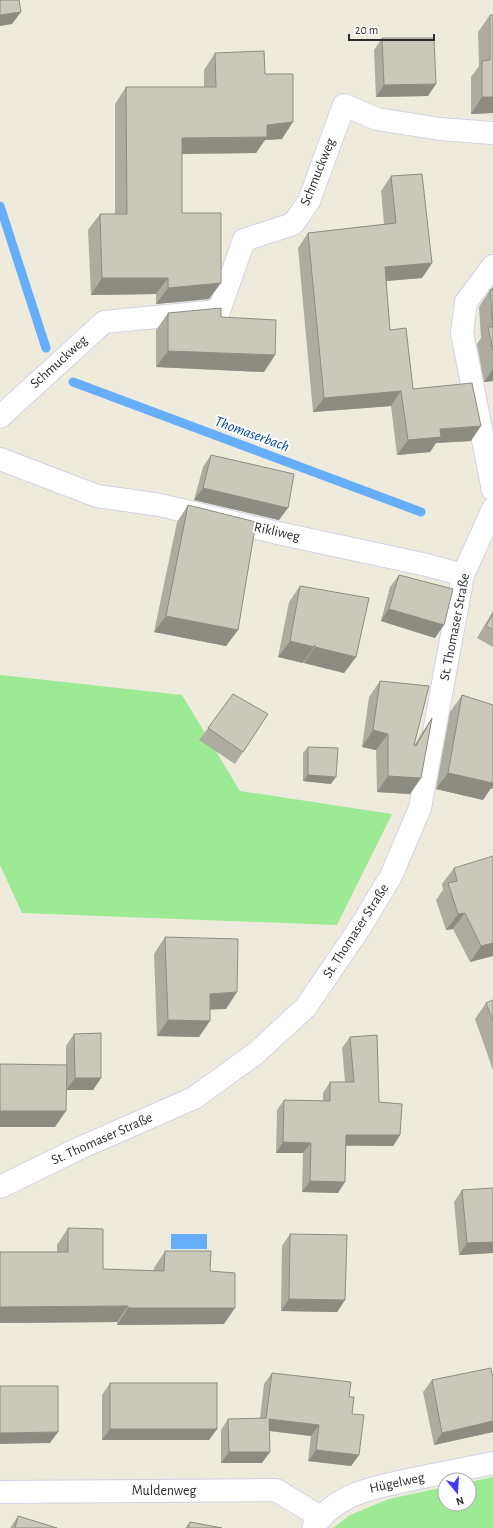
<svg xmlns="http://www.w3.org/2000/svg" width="493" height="1528" font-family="'Alegreya Sans',sans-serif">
	<rect width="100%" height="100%" fill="#eeebdc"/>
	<g fill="#9cea94">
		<polygon points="0,675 182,695 240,791 392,814 337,925 22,913 0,865"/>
		<polygon points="493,1477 493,1528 333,1528 350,1515 389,1499 445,1487 445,1504 469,1504 469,1482"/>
	</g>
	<rect fill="#66aefa" x="171" y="1234" width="36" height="15"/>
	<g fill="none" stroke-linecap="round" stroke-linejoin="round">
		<g stroke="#66aefa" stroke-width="9">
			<polyline points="0,206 46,348"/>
			<polyline points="73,382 421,512"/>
		</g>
		<g stroke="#d2d1e5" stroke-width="24">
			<g id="minor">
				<polyline points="493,266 466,302 462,333 493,490"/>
				<polyline points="0,417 104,322 219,311 244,240 293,224 309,201 344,105 377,119 440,129 493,133"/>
				<polyline points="0,459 97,496 160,505 278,533 427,565 463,575"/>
				<polyline points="0,1492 276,1490 320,1517"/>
				<path d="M313 1528C338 1491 377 1487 418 1478 443 1473 468 1468 493 1463"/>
			</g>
		</g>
		<g stroke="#d2d1e5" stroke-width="24">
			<polyline id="secondary" points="0,1187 80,1148 194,1098 255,1054 306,1007 361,926 391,876 420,808 463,575 493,509"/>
		</g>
		<use href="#minor" stroke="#fff" stroke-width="22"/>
		<use href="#secondary" stroke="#fff" stroke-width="22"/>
	</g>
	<g fill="#adaca1">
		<polygon points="490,15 493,113 471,114 471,77 479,66 478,32"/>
		<polygon points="382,38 428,96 376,97 374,50"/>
		<polygon points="215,53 265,74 282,139 265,140 256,153 182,154 182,213 209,299 156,304 156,294 91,295 88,230 100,214 115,214 115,104 126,87 204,87 204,70"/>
		<polygon points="391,176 432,263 422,278 386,281 390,330 413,389 471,441 436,443 430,452 397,455 391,406 313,412 298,248 308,233 384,224 381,191"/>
		<polygon points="493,287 493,381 484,382 477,344 481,338 479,307 490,290 491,290 491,289"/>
		<polygon points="168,313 221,317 275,355 264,372 156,367 156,330"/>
		<polygon points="211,455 279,520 194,500 203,467"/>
		<polygon points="188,505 238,630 226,646 154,632 177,522"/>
		<polygon points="399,575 435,638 381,621 390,587"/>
		<polygon points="300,586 356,657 344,673 304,663 304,661 303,663 278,657 289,602"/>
		<polygon points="493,611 493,647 477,638"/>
		<polygon points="380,681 414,745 414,746 421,734 432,718 421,778 410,794 377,792 376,750 362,747 369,697"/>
		<polygon points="462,695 493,705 493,789 491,788 483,800 436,789 450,712"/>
		<polygon points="268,714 235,764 199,740 208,728"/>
		<polygon points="308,747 331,784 303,781 303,753"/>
		<polygon points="454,868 493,956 470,962 453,929 446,930 436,900 443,890 442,884"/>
		<polygon points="165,937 226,1009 210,1009 199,1037 157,1036 154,954"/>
		<polygon points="493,1000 493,1070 475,1019 486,1003"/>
		<polygon points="74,1034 101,1078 93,1090 67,1090 55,1127 66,1065 66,1046"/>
		<polygon points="350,1037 379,1102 400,1135 393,1146 346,1146 338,1193 302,1192 303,1153 276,1153 277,1110 284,1100 323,1101 323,1093 330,1082 345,1082 342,1048"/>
		<polygon points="493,1188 493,1253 459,1255 454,1202 462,1190"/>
		<polygon points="68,1228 103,1269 154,1271 154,1268 165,1251 210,1271 224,1324 117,1325 117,1322 0,1323 0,1252 57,1252 57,1245"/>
		<polygon points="290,1234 345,1300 337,1312 281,1311 282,1246"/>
		<polygon points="272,1373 349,1397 359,1455 351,1466 308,1461 311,1436 269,1431 262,1463 221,1463 221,1430 228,1419 260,1419 264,1384"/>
		<polygon points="493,1378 493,1432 434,1445 423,1392 432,1380"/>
		<polygon points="110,1383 217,1429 209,1440 102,1440 102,1395"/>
		<polygon points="18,1516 15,1528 10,1528"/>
		<polygon points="190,1522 222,1528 185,1528"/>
	</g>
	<g fill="#8d8c83">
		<polygon points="21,12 12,24 0,26 0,15"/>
		<polygon points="436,84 428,96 376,97 384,85"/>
		<polygon points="482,97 493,97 493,113 471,114"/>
		<polygon points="293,122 282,139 265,140 256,153 171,154 182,138 267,125"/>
		<polygon points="432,263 422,278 374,282 385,267"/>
		<polygon points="102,278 168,278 156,294 91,295"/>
		<polygon points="221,283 209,299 156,304 168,288"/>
		<polygon points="168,351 275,355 264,372 156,367"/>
		<polygon points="493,369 493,381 484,382"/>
		<polygon points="401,391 391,406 313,412 324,398"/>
		<polygon points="481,426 471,441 436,443 430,452 397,455 408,440 440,429"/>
		<polygon points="203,488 288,508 279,520 194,500"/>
		<polygon points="389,609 444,625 435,638 381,621"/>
		<polygon points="166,616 238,630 226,646 154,632"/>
		<polygon points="290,641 314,647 303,663 278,657"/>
		<polygon points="315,647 356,657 344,673 304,663"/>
		<polygon points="373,730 388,734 376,750 362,747"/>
		<polygon points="448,773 493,776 493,789 491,788 483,800 436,789"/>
		<polygon points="308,775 336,777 331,784 303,781"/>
		<polygon points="388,776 421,778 410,794 377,792"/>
		<polygon points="465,913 453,929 446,930 458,914"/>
		<polygon points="493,943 493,956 470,962 481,946"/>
		<polygon points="237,992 226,1009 199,1010 210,994"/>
		<polygon points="168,1020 210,1021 199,1037 157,1036"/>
		<polygon points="75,1078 101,1078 93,1090 66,1090"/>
		<polygon points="0,1111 66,1111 55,1127 0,1127"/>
		<polygon points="346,1135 400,1135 393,1146 339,1145"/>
		<polygon points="283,1142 311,1143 303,1153 276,1153"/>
		<polygon points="310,1181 345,1182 338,1193 302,1192"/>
		<polygon points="493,1242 493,1253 459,1255 467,1243"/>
		<polygon points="289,1299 345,1300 337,1312 281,1311"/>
		<polygon points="128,1306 117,1322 0,1323 0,1307"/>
		<polygon points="128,1308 235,1308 224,1324 117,1325"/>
		<polygon points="269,1419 319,1425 311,1436 262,1430"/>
		<polygon points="493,1421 493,1432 434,1445 442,1433"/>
		<polygon points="110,1429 217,1429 209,1440 102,1440"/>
		<polygon points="58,1432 50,1443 0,1444 0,1433"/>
		<polygon points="316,1450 359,1455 351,1466 308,1461"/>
		<polygon points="229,1452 270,1452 262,1463 221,1463"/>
	</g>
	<g fill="#c9c8bb" stroke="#8d8c83">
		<polygon points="0,0 19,0 21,12 0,15"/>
		<polygon points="490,15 493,15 493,97 482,97 482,61 490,60"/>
		<polygon points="382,38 434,38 436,84 384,85"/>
		<polygon points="264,51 265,74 293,74 293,122 267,125 267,137 182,138 182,213 221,213 221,283 168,288 168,278 102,278 100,214 127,214 126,87 216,87 215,53"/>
		<polygon points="422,174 432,263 385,267 390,330 406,328 413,389 472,383 481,426 440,429 441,437 408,440 401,391 324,398 308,233 396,223 391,176"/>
		<polygon points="490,290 493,290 493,351 488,327 493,327"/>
		<polygon points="221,308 221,317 276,320 275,355 168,351 168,313"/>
		<polygon points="211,455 294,474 288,508 203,488"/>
		<polygon points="188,505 256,522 238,630 166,616"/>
		<polygon points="399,575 453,589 444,625 389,609"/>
		<polygon points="300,586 369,598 356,657 315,647 315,645 314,647 290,641"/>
		<polygon points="493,614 493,630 486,626"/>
		<polygon points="380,681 429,686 414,745 416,746 432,718 421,778 388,776 388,734 373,730"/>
		<polygon points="233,694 268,714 243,752 208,728"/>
		<polygon points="462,695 493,705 493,783 448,773"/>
		<polygon points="308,747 338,748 336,777 308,775"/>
		<polygon points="493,856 493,943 481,946 465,913 458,914 448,883 457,881 454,868"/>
		<polygon points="165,937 238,939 237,992 210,994 210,1021 168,1020"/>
		<polygon points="493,1000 493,1021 486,1003"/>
		<polygon points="101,1033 101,1078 75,1078 74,1034"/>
		<polygon points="377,1035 379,1102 402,1104 400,1135 346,1135 345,1182 310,1181 311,1143 283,1142 284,1100 330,1101 330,1082 354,1082 350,1037"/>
		<polygon points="0,1064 67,1065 66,1111 0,1111"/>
		<polygon points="493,1188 493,1242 467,1243 462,1190"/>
		<polygon points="68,1228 103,1229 103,1269 164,1271 165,1251 211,1251 210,1271 235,1273 235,1308 128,1308 128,1306 0,1307 0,1252 68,1252"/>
		<polygon points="290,1234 347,1235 345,1300 289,1299"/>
		<polygon points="491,1368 493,1378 493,1421 442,1433 432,1380"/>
		<polygon points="272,1373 351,1382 349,1397 354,1397 352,1414 364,1415 359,1455 316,1450 319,1425 269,1419 270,1452 229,1452 228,1419 266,1418"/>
		<rect x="110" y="1383" width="107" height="46"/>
		<polygon points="0,1386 58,1386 58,1432 0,1433"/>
		<polygon points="18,1516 57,1528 15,1528"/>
		<polygon points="190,1522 222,1528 188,1528"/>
	</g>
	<g text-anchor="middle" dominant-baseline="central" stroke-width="4" stroke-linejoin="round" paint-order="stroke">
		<g font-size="14" fill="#2b2b2b" stroke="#fff">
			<text transform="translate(318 172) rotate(-68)">Schmuckweg</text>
			<text transform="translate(59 362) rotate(-42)">Schmuckweg</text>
			<text transform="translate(277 532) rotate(13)">Rikliweg</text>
			<text transform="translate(455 627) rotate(-79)">St. Thomaser Straße</text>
			<text transform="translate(356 931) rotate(-57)">St. Thomaser Straße</text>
			<text transform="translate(102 1139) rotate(-24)">St. Thomaser Straße</text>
			<text transform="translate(397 1483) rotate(-12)">Hügelweg</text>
			<text x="164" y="1491">Muldenweg</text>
		</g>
		<g font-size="15" font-style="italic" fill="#0146aa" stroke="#fff">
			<text transform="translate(252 434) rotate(20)">Thomaserbach</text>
		</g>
	</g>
	<g transform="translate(457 1492) rotate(162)"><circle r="19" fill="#ffffff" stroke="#aaaaaa"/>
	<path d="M0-3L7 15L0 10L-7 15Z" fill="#4439ff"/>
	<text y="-6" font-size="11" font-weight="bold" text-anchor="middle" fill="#2b2b2b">N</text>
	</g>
	<path d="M349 34v6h85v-6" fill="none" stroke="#2b2b2b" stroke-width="2"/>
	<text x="355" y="34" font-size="12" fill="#2b2b2b" stroke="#ffffff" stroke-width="3" paint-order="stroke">20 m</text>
</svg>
